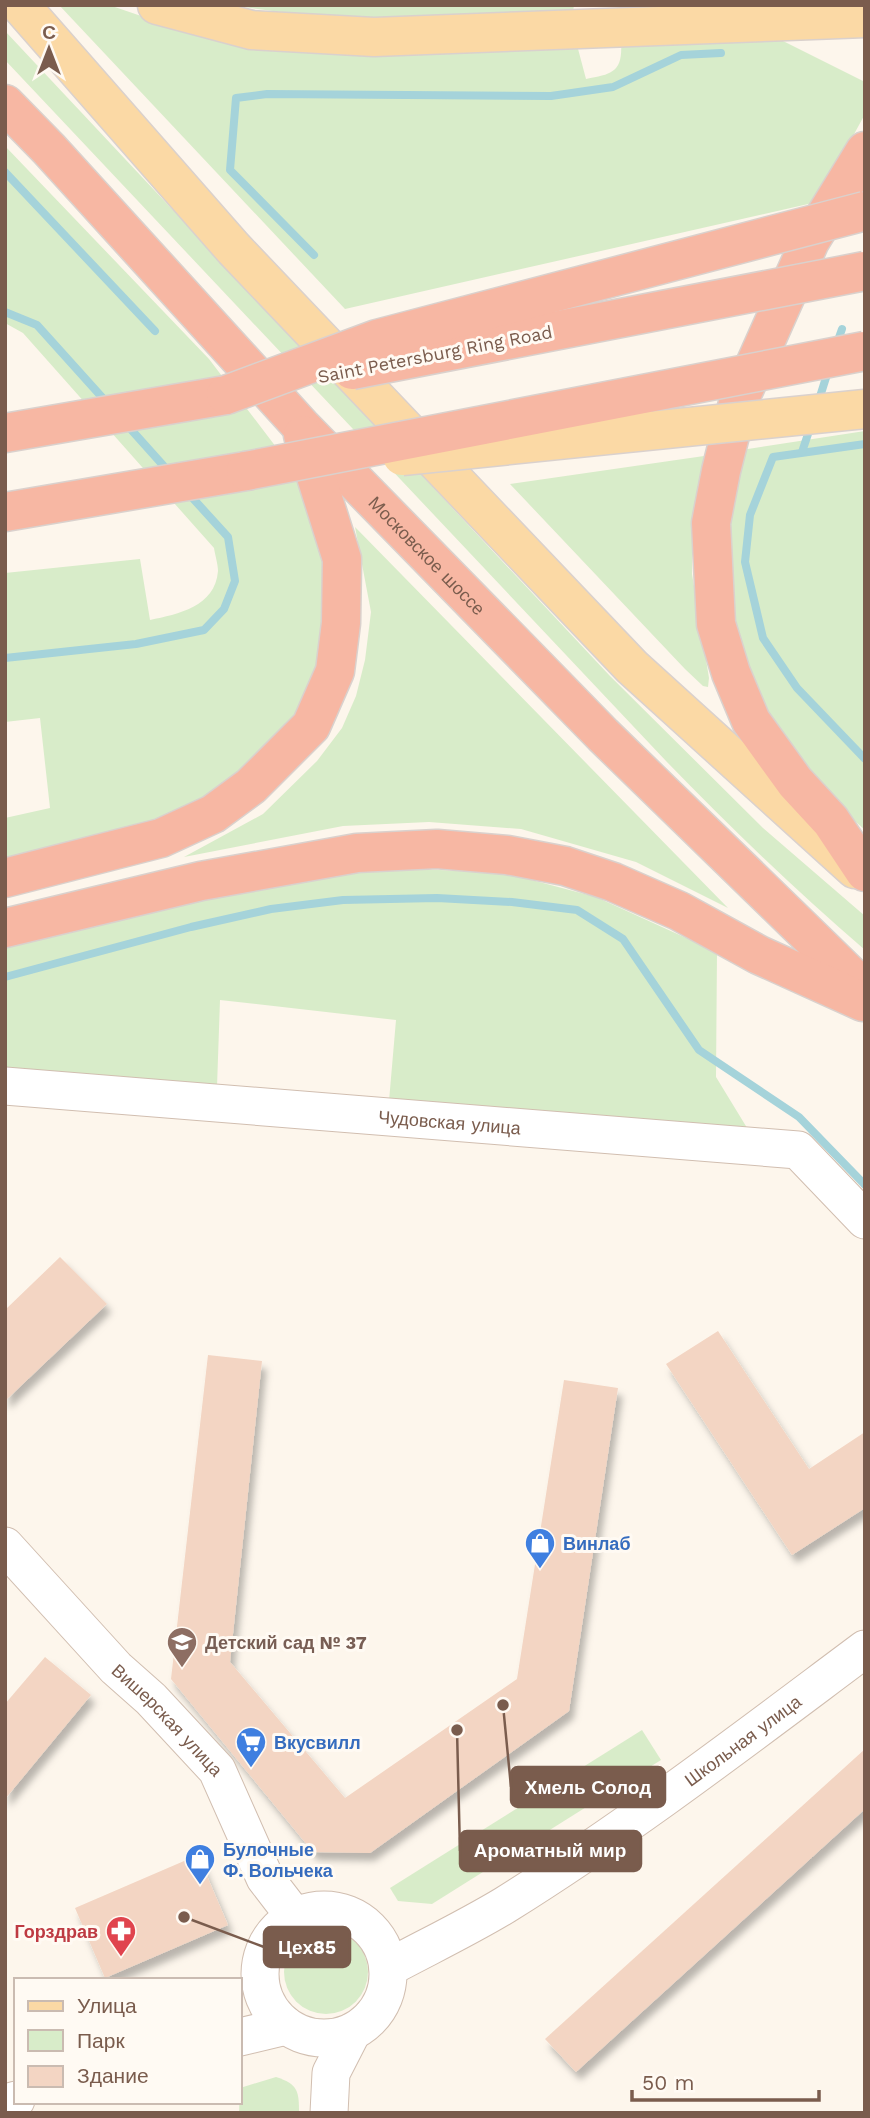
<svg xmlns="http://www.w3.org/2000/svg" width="870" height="2118" font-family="'Work Sans',sans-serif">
	<defs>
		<filter id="shadow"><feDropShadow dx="4.5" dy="8" stdDeviation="3.5" flood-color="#0004"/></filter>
	</defs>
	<rect width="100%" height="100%" fill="#fdf6ec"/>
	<g fill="#d8ecc9">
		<path d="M59 5H109L179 29 577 45 586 79C613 74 623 72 621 41L777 38 865 82V114L817 202 345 309Z"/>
		<path d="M233 5H574L573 12C461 15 345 25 233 5Z"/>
		<path d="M5 31 610 676 763 828 865 916V950C795 890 730 827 666 761L5 60Z"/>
		<path d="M5 146 209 359 276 447 304 494 323 544 328 639 297 717 269 751 186 811 5 865V818L50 808 40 718 5 722V573L140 559 150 620C178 614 215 607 218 571 218 564 215 555 214 548L23 333 5 323Z"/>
		<polygon points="865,431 865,830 822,792 744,678 723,559 735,451"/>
		<polygon points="704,456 692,528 692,574 709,678 708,687 703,686 685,669 510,484"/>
		<polygon points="355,527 728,908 636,862 521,829 429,822 343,826 184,857 263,814 317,761 342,728 356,696 365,660 371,612"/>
		<polygon points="418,869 505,873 596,897 717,952 716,1077 752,1136 389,1101 396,1020 220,1000 217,1087 5,1072 5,946 149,911 328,875"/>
		<polygon points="642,1730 661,1760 432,1904 398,1901 390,1888"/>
		<circle cx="326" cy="1972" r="42"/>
		<path d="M276 2077C298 2084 299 2091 299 2113H239L240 2088Z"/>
	</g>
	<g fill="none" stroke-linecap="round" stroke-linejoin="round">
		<g stroke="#a5d3da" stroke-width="8">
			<polyline points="5,172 155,331"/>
			<polyline points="314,255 230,170 236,98 267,94 551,96 613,87 681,55 721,53"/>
			<polyline points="5,312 37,325 109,405"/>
			<polyline points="836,346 842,329"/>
			<polyline points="818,403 829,368"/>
			<polyline points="127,425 170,473"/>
			<polyline points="865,444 773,457 750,515 745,562 763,638 797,688 865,759"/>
			<polyline points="802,452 811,425"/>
			<polyline points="5,658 136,644 204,630 224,609 235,581 228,537 188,493"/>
			<polyline points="5,977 191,927 271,909 343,900 437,898 512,902 577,910 623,939 699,1050 799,1117 865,1185"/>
		</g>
	</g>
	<g fill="#f3d5c3" filter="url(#shadow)">
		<polygon points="60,1257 107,1304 5,1401 5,1310"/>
		<polygon points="718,1331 809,1469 865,1432 865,1508 792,1555 666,1364"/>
		<polygon points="208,1355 262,1361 230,1662 345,1798 517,1679 564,1380 618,1388 569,1711 370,1853 313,1852 171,1679"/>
		<polygon points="45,1657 91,1695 5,1799 5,1704"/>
		<polygon points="865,1749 865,1809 576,2072 545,2039"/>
		<polygon points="198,1855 228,1925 105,1978 75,1908"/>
	</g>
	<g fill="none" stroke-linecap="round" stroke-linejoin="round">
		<g stroke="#d1beb0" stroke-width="39">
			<g id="minor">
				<path id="s1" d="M5 1086 798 1150 865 1220"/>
				<path id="s2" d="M5 1546 116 1668 151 1699 217 1770 265 1878 295 1917"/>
				<circle cx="324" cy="1974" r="64"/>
				<path id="s3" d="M388 1968C427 1947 467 1928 505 1905 630 1827 747 1737 865 1649"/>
				<polyline points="240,2037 286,2026"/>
				<polyline points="5,2103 16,2100"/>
				<polyline points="329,2113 331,2073 352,2032"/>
			</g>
		</g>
		<g stroke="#dad1cd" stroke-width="41">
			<g id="major">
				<polyline points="20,5 234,249 632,667 855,869"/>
				<polyline points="157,5 251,30 374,37 865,18"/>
			</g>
		</g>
		<g stroke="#dad1cd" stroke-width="41">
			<g id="highway">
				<path id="s4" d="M5 104 49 149 301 426 603 735 865 990"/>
				<polyline points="865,151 810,241 738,403 721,471 711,523 716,624 731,673 751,721 795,782 831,821 865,872"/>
				<polyline points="5,433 226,395"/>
				<polyline points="5,512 246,471"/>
				<polyline points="5,878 161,838 213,814 251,786 311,726 335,671 341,623 342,559 303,435"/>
				<polyline points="5,928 201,881 357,853 437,849 507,855 565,866 613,882 679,911 759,955 863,1002"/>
			</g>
		</g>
		<use href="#minor" stroke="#fff" stroke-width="37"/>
		<use href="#major" stroke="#fbd9a5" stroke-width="38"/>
		<use href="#highway" stroke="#f7b7a3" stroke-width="38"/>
		<g stroke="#dad1cd" stroke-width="41" stroke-linecap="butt">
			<polyline id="major-bridge" points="402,456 865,409"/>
		</g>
		<g stroke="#dad1cd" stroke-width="41" stroke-linecap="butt">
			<g id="highway-bridge">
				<polyline points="352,370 865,271"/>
				<polyline points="226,395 377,339 865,211"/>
				<polyline points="246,471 865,351"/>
			</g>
		</g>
		<use href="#major-bridge" stroke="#fbd9a5" stroke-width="38"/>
		<use href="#highway-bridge" stroke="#f7b7a3" stroke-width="38"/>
	</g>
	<defs>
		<g id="shop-pin" transform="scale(1.575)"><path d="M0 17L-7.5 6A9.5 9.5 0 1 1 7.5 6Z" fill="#3f7fe0" stroke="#fffaf3"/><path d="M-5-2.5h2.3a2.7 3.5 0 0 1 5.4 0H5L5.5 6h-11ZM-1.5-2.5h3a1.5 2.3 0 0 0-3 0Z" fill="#fff"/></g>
		<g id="school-pin" transform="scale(1.575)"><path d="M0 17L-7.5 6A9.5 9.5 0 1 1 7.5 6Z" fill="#8d6e63" stroke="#fffaf3"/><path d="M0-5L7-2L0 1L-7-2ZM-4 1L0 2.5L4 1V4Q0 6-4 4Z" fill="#fff"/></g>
		<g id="supermarket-pin" transform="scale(1.575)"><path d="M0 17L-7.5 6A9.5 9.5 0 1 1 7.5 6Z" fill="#3f7fe0" stroke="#fffaf3"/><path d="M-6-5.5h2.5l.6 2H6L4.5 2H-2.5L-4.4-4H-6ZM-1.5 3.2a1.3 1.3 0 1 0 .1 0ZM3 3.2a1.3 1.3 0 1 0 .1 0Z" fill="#fff"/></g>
		<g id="pharmacy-pin" transform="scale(1.575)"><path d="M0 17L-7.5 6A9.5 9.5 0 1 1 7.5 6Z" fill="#e0444e" stroke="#fffaf3"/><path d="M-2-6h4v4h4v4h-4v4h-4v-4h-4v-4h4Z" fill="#fff"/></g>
	</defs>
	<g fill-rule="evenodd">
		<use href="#shop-pin" x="540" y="1543"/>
		<use href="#school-pin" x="182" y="1642"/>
		<use href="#supermarket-pin" x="251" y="1742"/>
		<use href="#shop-pin" x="200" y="1859"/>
		<use href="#pharmacy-pin" x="121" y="1931"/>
	</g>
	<g text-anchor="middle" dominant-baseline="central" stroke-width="6" stroke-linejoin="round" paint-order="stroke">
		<g font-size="18" fill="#7a5c4d" stroke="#fffaf3">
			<text transform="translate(435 354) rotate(-11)">Saint Petersburg Ring Road</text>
			<text stroke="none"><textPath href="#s4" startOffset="618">Московское шоссе</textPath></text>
			<text stroke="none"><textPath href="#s1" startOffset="446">Чудовская улица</textPath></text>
			<text stroke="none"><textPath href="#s2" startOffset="238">Вишерская улица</textPath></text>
			<text stroke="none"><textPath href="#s3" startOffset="422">Школьная улица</textPath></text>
		</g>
		<g font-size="18" font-weight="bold" fill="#366cbe" stroke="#fffaf3" text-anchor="start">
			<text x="563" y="1543">Винлаб</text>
			<text x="274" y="1742">Вкусвилл</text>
			<text x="223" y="1849">Булочные<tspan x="223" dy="21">Ф. Вольчека</tspan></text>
		</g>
		<g font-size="18" font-weight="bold" fill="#785e54" stroke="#fffaf3" text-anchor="start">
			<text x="205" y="1642">Детский сад № 37</text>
		</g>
		<g font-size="18" font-weight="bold" fill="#be3a42" stroke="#fffaf3" text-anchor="end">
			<text x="98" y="1931">Горздрав</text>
		</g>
	</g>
	<path fill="none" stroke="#7a5c4d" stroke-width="2.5" d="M503 1705L511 1787M457 1730L460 1851M184 1917L264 1947"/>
	<g fill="#7a5c4d" stroke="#fffaf3" stroke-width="2.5">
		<circle cx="503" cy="1705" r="7"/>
		<circle cx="457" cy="1730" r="7"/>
		<circle cx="184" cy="1917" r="7"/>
	</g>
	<g fill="#7a5c4d" stroke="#7a5c4d" stroke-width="2.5">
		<rect x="511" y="1767" width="154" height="40" rx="7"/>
		<rect x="460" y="1831" width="181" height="40" rx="7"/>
		<rect x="264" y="1927" width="86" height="40" rx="7"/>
	</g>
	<g font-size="19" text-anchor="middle" font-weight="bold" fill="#fff">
		<text x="588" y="1794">Хмель Солод</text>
		<text x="550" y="1857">Ароматный мир</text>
		<text x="307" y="1954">Цех85</text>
	</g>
	<rect width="870" height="2118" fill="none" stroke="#7a5c4d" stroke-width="14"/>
	<rect x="14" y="1978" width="228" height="126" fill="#fffaf3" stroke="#cabbb1" stroke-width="2"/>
	<rect x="28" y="2001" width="35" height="10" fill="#fbd9a5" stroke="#cabbb1" stroke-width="2"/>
	<text x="77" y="2013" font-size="21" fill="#7a5c4d">Улица</text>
	<rect x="28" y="2030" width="35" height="21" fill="#d8ecc9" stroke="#cabbb1" stroke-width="2"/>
	<text x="77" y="2048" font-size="21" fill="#7a5c4d">Парк</text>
	<rect x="28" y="2066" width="35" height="21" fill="#f3d5c3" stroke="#cabbb1" stroke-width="2"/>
	<text x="77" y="2083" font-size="21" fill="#7a5c4d">Здание</text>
	<g transform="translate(49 49)" stroke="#fffaf3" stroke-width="5" paint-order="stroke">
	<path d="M0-5L12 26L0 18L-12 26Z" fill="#7a5c4d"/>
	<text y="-10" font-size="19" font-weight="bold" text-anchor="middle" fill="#7a5c4d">С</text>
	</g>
	<path d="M632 2090v10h187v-10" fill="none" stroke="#7a5c4d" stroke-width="3.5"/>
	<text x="642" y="2090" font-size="21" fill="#7a5c4d" stroke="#fffaf3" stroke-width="5" paint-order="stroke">50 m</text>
</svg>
